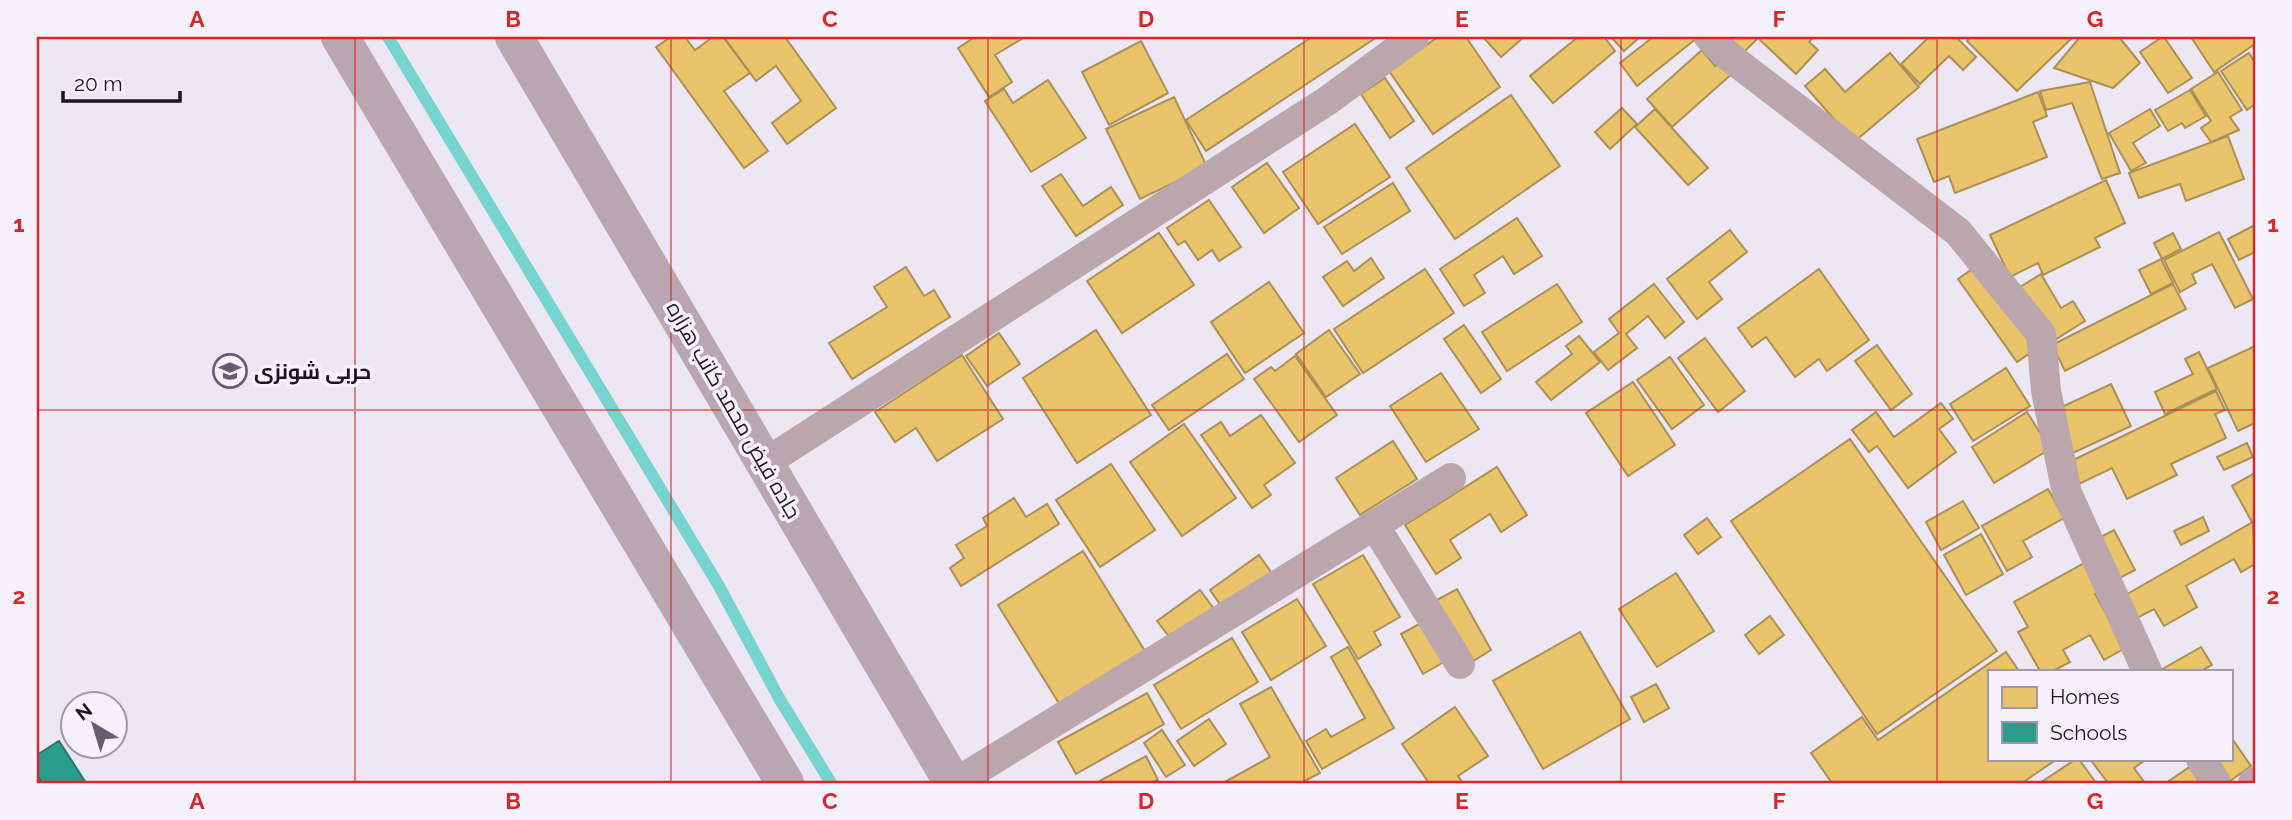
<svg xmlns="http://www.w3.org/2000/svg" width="2292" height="820" font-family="Raleway,Cairo,sans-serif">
	<rect width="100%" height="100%" fill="#ede7f4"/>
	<g fill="#e9c46a" stroke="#ac8f56" stroke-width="2">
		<polygon points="671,37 685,37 695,50 713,37 723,37 750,73 724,91 768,151 744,168 656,47"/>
		<polygon points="724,37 785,37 836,108 787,144 772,123 801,101 776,66 756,81"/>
		<polygon points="975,37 1025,37 995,55 1012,82 989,97 958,48"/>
		<polygon points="1312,37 1377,37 1206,151 1186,120"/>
		<polygon points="1438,37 1466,37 1500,87 1433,134 1389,71"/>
		<polygon points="1483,37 1524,37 1501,57"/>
		<polygon points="1578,37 1604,37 1615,51 1553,103 1530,76"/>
		<polygon points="1611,37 1640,37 1624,51"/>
		<polygon points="1653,37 1697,38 1637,86 1620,63"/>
		<polygon points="1729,37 1759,37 1744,52"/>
		<polygon points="1763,37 1814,37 1809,42 1818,50 1796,74 1760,40"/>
		<polygon points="1929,37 1956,37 1976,57 1963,70 1949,56 1920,84 1901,64"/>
		<polygon points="1971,37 2070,37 2072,38 2017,91 1967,41"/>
		<polygon points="2080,37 2119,37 2140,63 2113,88 2054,68"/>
		<polygon points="2162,37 2164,37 2192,78 2168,93 2140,52"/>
		<polygon points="2191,37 2255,37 2255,44 2214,72"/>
		<polygon points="1141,41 1168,93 1109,125 1082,72"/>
		<polygon points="1702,50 1715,66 1722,59 1734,72 1672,127 1647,99"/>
		<polygon points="1890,53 1919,87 1854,142 1805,86 1825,69 1845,92"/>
		<polygon points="2249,53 2255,63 2255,104 2247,110 2221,71"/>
		<polygon points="2218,72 2242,110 2230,117 2239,130 2211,142 2201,128 2211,121 2191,89"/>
		<polygon points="1385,78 1414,121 1390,138 1361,94"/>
		<polygon points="1048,80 1086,138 1031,172 985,101 1004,89 1013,103"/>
		<polygon points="2090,82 2120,173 2102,179 2072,103 2046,110 2040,91"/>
		<polygon points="2190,90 2206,116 2185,128 2182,123 2168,131 2155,110"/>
		<polygon points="2038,92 2047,116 2033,122 2047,157 1955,193 1949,176 1934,182 1917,139"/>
		<polygon points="1511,95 1560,166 1455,239 1406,168"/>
		<polygon points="1174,97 1207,167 1140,199 1106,129"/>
		<polygon points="1622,108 1637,124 1610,149 1595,132"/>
		<polygon points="1655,109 1708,168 1688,185 1635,127"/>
		<polygon points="2150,109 2160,126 2133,143 2146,163 2131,171 2109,133"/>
		<polygon points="1355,124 1390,177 1318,224 1283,172"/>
		<polygon points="2228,136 2244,179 2186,201 2180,184 2139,198 2129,173"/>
		<polygon points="1267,163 1299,208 1264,233 1232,187"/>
		<polygon points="1061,174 1083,206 1111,187 1123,205 1076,236 1042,186"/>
		<polygon points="2106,180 2125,223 2095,238 2100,247 2043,275 2038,263 2010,277 1990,235"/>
		<polygon points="1393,183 1410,211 1342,254 1324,227"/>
		<polygon points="1209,200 1241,247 1219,261 1212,250 1198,260 1185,241 1178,245 1167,228"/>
		<polygon points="1517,218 1542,256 1514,274 1503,256 1474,275 1485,293 1464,306 1440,269"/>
		<polygon points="2255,225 2255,252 2239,260 2228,239"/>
		<polygon points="1730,230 1747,252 1709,282 1722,299 1697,319 1667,279"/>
		<polygon points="2219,232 2253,299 2235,308 2212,264 2192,274 2196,283 2180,292 2164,260"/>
		<polygon points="1159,233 1194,285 1122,333 1087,281"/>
		<polygon points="2173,233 2181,249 2162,259 2154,243"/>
		<polygon points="1371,258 1384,278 1343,306 1323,277 1347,261 1354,271"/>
		<polygon points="2161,259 2173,283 2151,294 2139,270"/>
		<polygon points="1981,263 2040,346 2017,362 1958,279"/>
		<polygon points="906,267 924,296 934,290 950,317 852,379 829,343 887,307 874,287"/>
		<polygon points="1425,269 1454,313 1363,373 1334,329"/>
		<polygon points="1819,269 1869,340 1827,371 1819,359 1795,377 1766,337 1752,347 1738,328"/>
		<polygon points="2041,274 2061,308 2073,301 2085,321 2053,341 2020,287"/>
		<polygon points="1269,282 1304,333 1245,373 1211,322"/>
		<polygon points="1557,284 1582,322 1507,371 1482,332"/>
		<polygon points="1654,284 1684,322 1665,338 1648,316 1626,334 1637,348 1608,370 1594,352 1619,333 1609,319"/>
		<polygon points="2173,284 2186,309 2065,371 2052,345"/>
		<polygon points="1464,325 1501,379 1481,393 1444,339"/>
		<polygon points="1096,330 1151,415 1077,463 1023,378"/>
		<polygon points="1329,330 1360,374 1326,397 1296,354"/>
		<polygon points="999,333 1020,364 987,386 966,356"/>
		<polygon points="1579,336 1600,362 1551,400 1536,382 1572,354 1566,346"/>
		<polygon points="1705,338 1745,391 1718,412 1678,358"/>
		<polygon points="1877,345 1912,394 1891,410 1855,361"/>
		<polygon points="2255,346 2255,423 2238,431 2208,368"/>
		<polygon points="2199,352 2217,389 2165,414 2155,392 2193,374 2185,359"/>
		<polygon points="1227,354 1244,379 1169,430 1152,405"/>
		<polygon points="962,355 1003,419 937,461 916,428 895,442 875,412"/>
		<polygon points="1295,356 1337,415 1299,442 1254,379 1271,367 1275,371"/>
		<polygon points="1670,357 1704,405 1672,429 1637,380"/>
		<polygon points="2006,368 2030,406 1973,441 1950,404"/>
		<polygon points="1441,373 1479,429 1426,462 1390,406"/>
		<polygon points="1633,382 1675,445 1628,476 1586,413"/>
		<polygon points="2111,384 2131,426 2073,453 2053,411"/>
		<polygon points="2216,391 2225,410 2215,414 2226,438 2171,464 2177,475 2127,499 2112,468 2077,485 2067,463"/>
		<polygon points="1941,403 1953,419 1939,429 1956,452 1908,488 1877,446 1869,452 1852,430 1876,412 1894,437"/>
		<polygon points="2027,412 2050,449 1994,483 1972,447"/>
		<polygon points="1261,415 1295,463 1264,485 1271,495 1252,508 1201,435 1221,422 1230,436"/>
		<polygon points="1184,424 1236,498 1182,536 1130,462"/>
		<polygon points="1850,439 1997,651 1877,734 1731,521"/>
		<polygon points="1393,441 1417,479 1360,515 1336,478"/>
		<polygon points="2247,443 2253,457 2224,470 2217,457"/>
		<polygon points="1111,464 1155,530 1100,567 1056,500"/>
		<polygon points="1497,467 1527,515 1501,532 1490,514 1450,540 1461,558 1436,574 1405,525"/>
		<polygon points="2255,473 2255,520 2252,522 2232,486"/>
		<polygon points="2048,489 2064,518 2023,541 2032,557 2007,571 1982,526"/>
		<polygon points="1014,498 1026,517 1047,504 1059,524 961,586 950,568 964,558 956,545 987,526 983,518"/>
		<polygon points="1963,501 1979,528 1941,550 1926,522"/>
		<polygon points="2203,517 2209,531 2181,545 2174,531"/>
		<polygon points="1707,518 1721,537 1698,554 1684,535"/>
		<polygon points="2253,522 2255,564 2241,572 2234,559 2186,586 2197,607 2164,626 2154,609 2135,619 2122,597"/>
		<polygon points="2114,530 2135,570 2114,581 2093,541"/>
		<polygon points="1981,534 2003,574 1966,595 1944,555"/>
		<polygon points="1083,551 1145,651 1060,705 998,605"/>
		<polygon points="1259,555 1273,575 1224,610 1210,590"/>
		<polygon points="1363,555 1400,617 1374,632 1381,645 1358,659 1313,584"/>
		<polygon points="2086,562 2102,590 2095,594 2125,648 2104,660 2090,635 2063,650 2070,662 2053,671 2040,671 2018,632 2028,627 2014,602"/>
		<polygon points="1676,573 1714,631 1657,667 1619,609"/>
		<polygon points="1457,589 1491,650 1470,663 1435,601"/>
		<polygon points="1200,590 1217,613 1174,643 1157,621"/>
		<polygon points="1297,599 1326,646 1271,680 1242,632"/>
		<polygon points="1770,616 1784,635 1759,654 1745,635"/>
		<polygon points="1421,623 1444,662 1423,674 1401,634"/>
		<polygon points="1580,632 1630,719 1543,769 1493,681"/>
		<polygon points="1232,638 1258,682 1181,729 1154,685"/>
		<polygon points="1348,647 1394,728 1322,769 1306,741 1326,729 1331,737 1365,718 1331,657"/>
		<polygon points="2201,647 2212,665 2201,671 2159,671"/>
		<polygon points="2006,652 2019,671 1989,671 1989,759 2057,759 2022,783 1832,783 1811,753 1862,717 1878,740"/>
		<polygon points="1656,684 1669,708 1644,722 1631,697"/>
		<polygon points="1271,687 1320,773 1301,783 1223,783 1270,757 1240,704"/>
		<polygon points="1147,693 1164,724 1076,774 1058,742"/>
		<polygon points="1455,707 1488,756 1458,776 1463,783 1429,783 1402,744"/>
		<polygon points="1209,719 1226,744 1194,766 1177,741"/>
		<polygon points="1162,730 1185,765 1166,777 1144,743"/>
		<polygon points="2231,737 2251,766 2230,781 2214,759 2231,759"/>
		<polygon points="1146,756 1158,780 1150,783 1096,783"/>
		<polygon points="2076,759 2079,759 2096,783 2040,783"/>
		<polygon points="2090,759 2147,759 2134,768 2145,783 2108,783"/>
		<polygon points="2194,764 2207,783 2166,783"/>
	</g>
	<polygon fill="#2a9d8f" stroke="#267470" stroke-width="2" points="59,741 86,783 42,783 37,775 37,755"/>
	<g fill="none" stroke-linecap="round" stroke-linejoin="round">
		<polyline stroke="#76d3d0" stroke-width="12" points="388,37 719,586 779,698 831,783"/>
		<g stroke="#bba6ad" stroke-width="30">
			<polyline points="1709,37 1727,55 1958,232 2041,334 2046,391 2067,493 2147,671"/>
			<polyline points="765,463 1327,101 1414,37"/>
			<polyline points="1375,526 1460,664"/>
			<polyline points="2201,759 2216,783"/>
			<polyline points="955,783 1451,478"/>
			<polyline points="2253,783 2255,782"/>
		</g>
		<g stroke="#b9a6b0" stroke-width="38">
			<polyline points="340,37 785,783"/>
			<polyline points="514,37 953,783"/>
		</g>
	</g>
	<path fill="none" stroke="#d62828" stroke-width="2" stroke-opacity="0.55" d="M355 37V783M671 37V783M988 37V783M1304 37V783M1621 37V783M1937 37V783M37 410H2255"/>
	<defs>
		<g id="university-ring" transform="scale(1.75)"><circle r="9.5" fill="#f7f1fe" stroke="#665d70" stroke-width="1.5"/><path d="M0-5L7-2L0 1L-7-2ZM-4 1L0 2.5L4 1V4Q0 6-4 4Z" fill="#665d70"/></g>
	</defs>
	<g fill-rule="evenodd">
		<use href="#university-ring" x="230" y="371"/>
	</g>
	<g text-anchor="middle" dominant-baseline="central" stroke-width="7" stroke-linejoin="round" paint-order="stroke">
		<g font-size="21" font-weight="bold" fill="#1e1329" stroke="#f7f1fe" text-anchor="start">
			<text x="254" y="371">حربی شونزی</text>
		</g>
		<g font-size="21" fill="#1e1329" stroke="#f7f1fe">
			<text transform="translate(734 410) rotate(60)">جاده فیض محمد کاتب هزاره</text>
		</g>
	</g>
	<rect width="2292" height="820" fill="none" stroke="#f7f1fe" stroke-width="77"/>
	<rect x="1988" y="670" width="245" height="91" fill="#f7f1fe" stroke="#a098a9" stroke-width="2"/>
	<rect x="2002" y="687" width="35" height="21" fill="#e9c46a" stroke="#a098a9" stroke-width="2"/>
	<text x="2050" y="704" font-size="21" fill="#1e1329">Homes</text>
	<rect x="2002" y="722" width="35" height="21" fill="#2a9d8f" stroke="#a098a9" stroke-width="2"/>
	<text x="2050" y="740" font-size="21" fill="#1e1329">Schools</text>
	<g transform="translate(94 725) rotate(322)"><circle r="33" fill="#f7f1fe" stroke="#a098a9" stroke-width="2"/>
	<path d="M0-5L12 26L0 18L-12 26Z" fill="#665d70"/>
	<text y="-10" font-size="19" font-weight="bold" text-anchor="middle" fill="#1e1329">N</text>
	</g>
	<path d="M63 91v10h117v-10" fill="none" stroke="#1e1329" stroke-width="3.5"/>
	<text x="74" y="91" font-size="21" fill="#1e1329" stroke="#f7f1fe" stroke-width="5" paint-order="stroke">20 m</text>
	<rect x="38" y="38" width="2216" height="744" fill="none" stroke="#d62828" stroke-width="2.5"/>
	<g font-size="23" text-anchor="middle" font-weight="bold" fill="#d62828">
		<text x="197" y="27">A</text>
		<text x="513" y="27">B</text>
		<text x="830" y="27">C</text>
		<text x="1146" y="27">D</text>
		<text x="1462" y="27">E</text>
		<text x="1779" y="27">F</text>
		<text x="2095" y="27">G</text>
		<text x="19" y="232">1</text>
		<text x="2273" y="232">1</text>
		<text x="19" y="604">2</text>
		<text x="2273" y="604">2</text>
		<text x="197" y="809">A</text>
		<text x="513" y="809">B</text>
		<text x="830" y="809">C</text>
		<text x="1146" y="809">D</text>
		<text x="1462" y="809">E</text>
		<text x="1779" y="809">F</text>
		<text x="2095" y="809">G</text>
	</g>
</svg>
